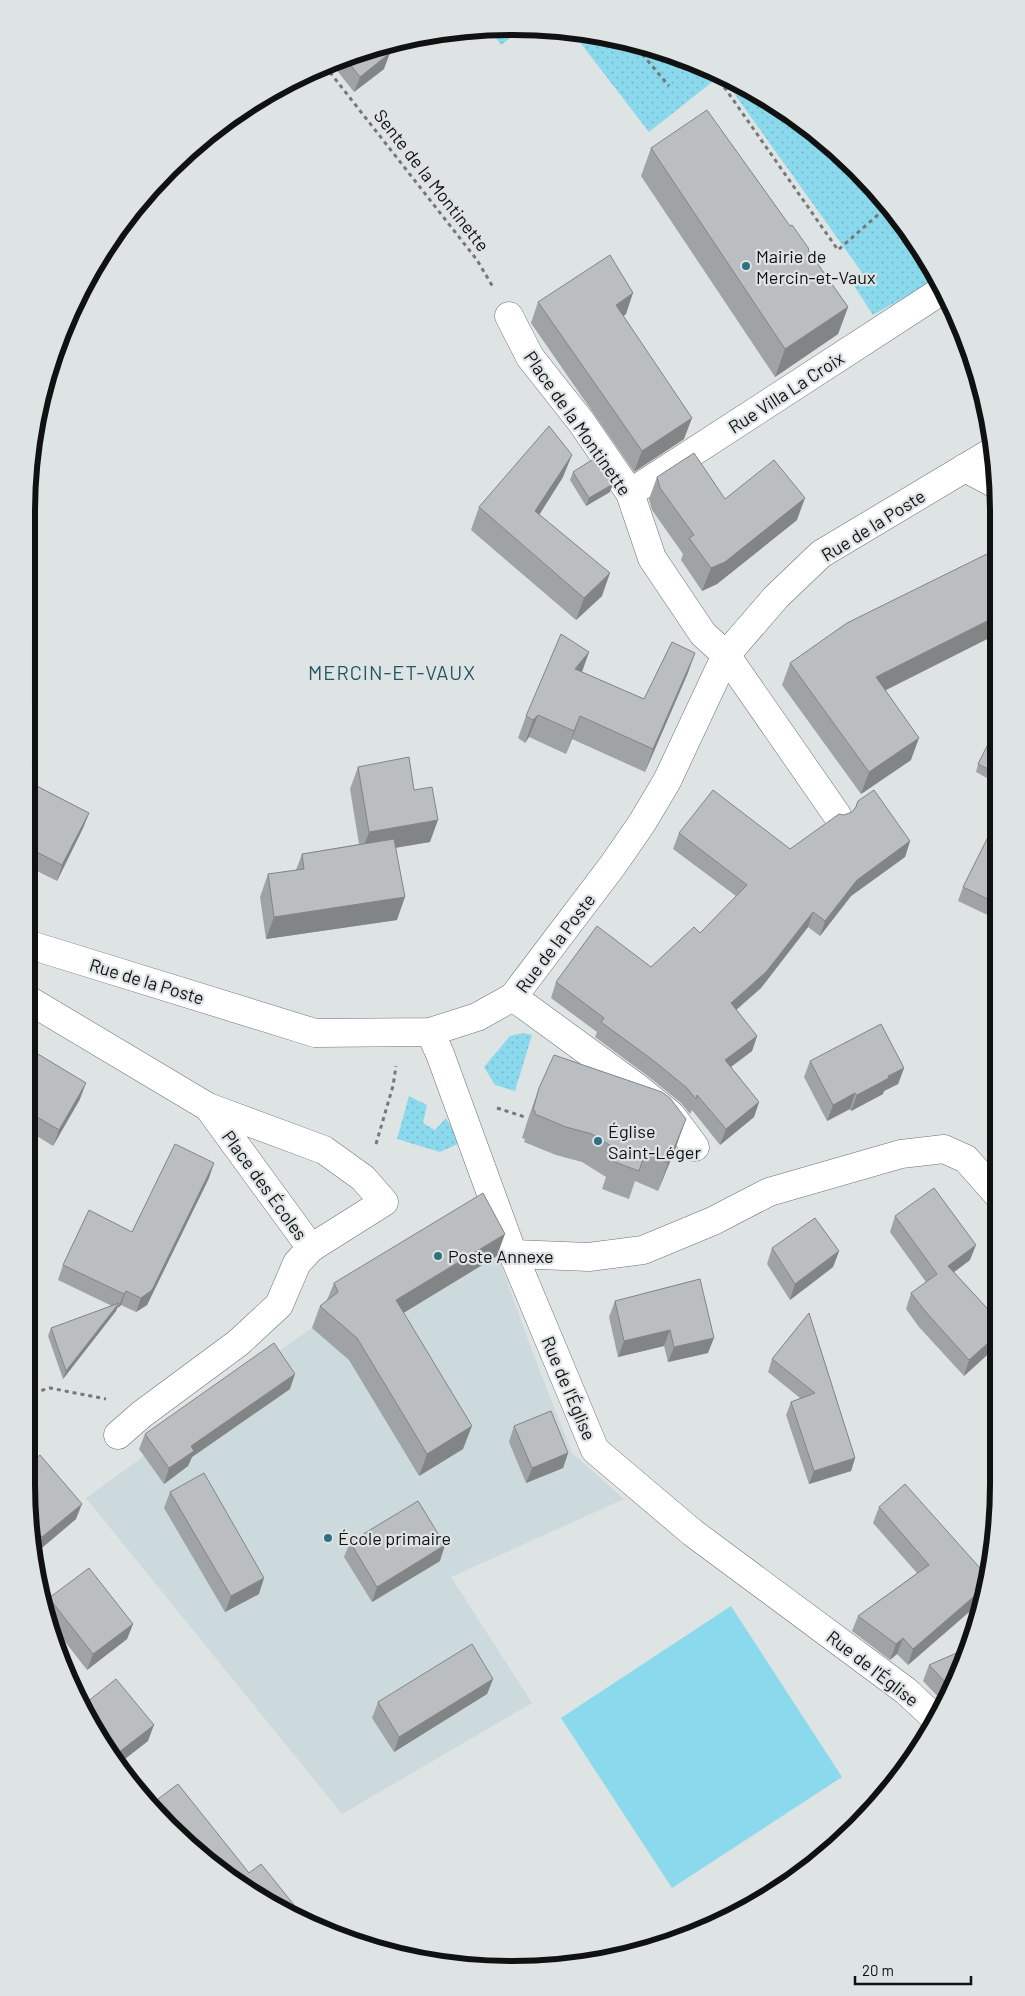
<svg xmlns="http://www.w3.org/2000/svg" width="1025" height="1996" font-family="Barlow,sans-serif">
	<defs>
		<pattern id="grass-dots" width="8" height="8" patternUnits="userSpaceOnUse" patternTransform="scale(1.25)"><rect width="8" height="8" fill="#8bd9ec"/><path d="M2 2h.1M6 6h.1" fill="none" stroke="#77b9c9" stroke-width="1.8" stroke-linecap="round"/></pattern>
	</defs>
	<rect width="100%" height="100%" fill="#dee3e4"/>
	<polygon fill="#ccd9dd" points="475,1215 498,1256 532,1351 572,1453 624,1499 451,1577 532,1703 342,1814 86,1498 144,1456 204,1403"/>
	<g fill="url(#grass-dots)">
		<polygon points="523,28 501,45 490,29"/>
		<polygon points="572,32 639,43 728,77 833,147 898,217 935,280 873,315 851,281 863,274 721,75 649,132"/>
		<polygon points="523,1033 532,1035 515,1091 495,1085 484,1067 510,1036"/>
		<polygon points="409,1096 427,1105 423,1123 435,1130 446,1118 460,1143 440,1152 397,1139"/>
	</g>
	<polygon fill="#8bd9ec" points="731,1606 842,1777 672,1888 561,1718"/>
	<g fill="none" stroke-linecap="round" stroke-linejoin="round">
		<g stroke="#6d7172" stroke-width="29">
			<g id="minor">
				<polyline points="509,316 530,357 582,423 630,493 652,558 703,634 726,655 837,815"/>
				<polyline points="965,468 995,484"/>
				<polyline points="630,493 941,291"/>
				<polyline points="27,944 315,1033 430,1032 477,1017 513,997 613,865 642,823 667,781 726,655 776,597 821,554 995,450"/>
				<polyline points="513,997 639,1089 671,1115 695,1147"/>
				<polyline points="27,999 208,1107 324,1150 363,1178 384,1202 311,1248 208,1107"/>
				<polyline points="430,1032 440,1054 513,1254 595,1450 693,1533 906,1691 936,1719"/>
				<polyline points="513,1254 589,1257 643,1250 713,1221 769,1192 901,1154 944,1149 966,1159 997,1194"/>
				<polyline points="118,1435 142,1414 238,1343 279,1305 297,1263 311,1248"/>
			</g>
		</g>
		<g stroke="#757879" stroke-width="3" stroke-dasharray="4 4" stroke-linecap="butt">
			<polyline points="632,42 669,86"/>
			<polyline points="643,55 651,48"/>
			<polyline points="325,66 477,260 493,287"/>
			<polyline points="711,70 720,81"/>
			<polyline points="727,76 720,81 838,250 888,206"/>
			<polyline points="497,1108 525,1117"/>
			<polyline points="376,1144 393,1086 396,1066"/>
			<polyline points="26,1395 50,1388 106,1399"/>
		</g>
		<use href="#minor" stroke="#fff" stroke-width="28"/>
	</g>
	<g fill="#a0a3a5">
		<polygon points="356,52 384,69 354,92 331,63"/>
		<polygon points="651,148 808,251 848,307 838,334 775,377 641,176"/>
		<polygon points="538,302 626,314 623,316 684,439 634,472 531,323"/>
		<polygon points="573,472 610,492 586,506 570,480"/>
		<polygon points="563,477 539,515 602,596 576,620 471,530 479,507"/>
		<polygon points="657,477 725,499 797,520 717,584 702,591 681,560 683,554 652,510 649,499"/>
		<polygon points="995,635 886,690 911,760 861,794 782,685 790,663"/>
		<polygon points="589,652 582,672 644,699 695,653 687,675 645,772 572,739 566,754 529,737 525,743 518,738 526,716"/>
		<polygon points="995,735 996,783 976,772 978,764"/>
		<polygon points="358,767 414,790 430,842 396,848 397,920 266,939 260,897 268,874 296,870 302,854 359,844 350,789"/>
		<polygon points="27,781 89,813 83,828 57,881 27,866"/>
		<polygon points="858,801 910,841 905,857 851,896 820,936 808,927 761,988 736,1009 757,1036 752,1051 731,1067 759,1102 754,1117 720,1145 692,1110 690,1114 681,1103 649,1077 595,1037 597,1032 551,998 556,982 651,967 700,933 736,896 673,849 679,833 790,849 844,815 852,812 855,808"/>
		<polygon points="996,838 996,919 958,901 963,887"/>
		<polygon points="810,1061 904,1068 898,1084 884,1091 883,1094 851,1111 850,1109 827,1121 804,1077"/>
		<polygon points="27,1062 80,1099 53,1146 27,1130"/>
		<polygon points="539,1088 676,1147 658,1191 635,1181 629,1199 602,1189 606,1177 582,1162 556,1155 524,1142 525,1139 522,1138 529,1116"/>
		<polygon points="209,1178 147,1305 136,1312 121,1305 118,1308 117,1308 116,1311 63,1379 48,1336 51,1328 112,1306 58,1280 63,1265 132,1232"/>
		<polygon points="895,1216 970,1260 954,1272 997,1319 997,1346 964,1376 919,1327 906,1309 911,1293 926,1282 890,1232"/>
		<polygon points="772,1248 839,1251 833,1267 790,1300 767,1264"/>
		<polygon points="497,1256 403,1313 463,1449 419,1476 349,1360 312,1328 320,1306 327,1300 334,1283"/>
		<polygon points="700,1279 708,1353 668,1362 664,1346 618,1357 609,1317 615,1301"/>
		<polygon points="809,1313 855,1458 851,1471 809,1484 786,1415 791,1402 800,1398 768,1372 772,1359"/>
		<polygon points="290,1389 192,1457 188,1466 164,1484 139,1449 145,1434"/>
		<polygon points="514,1426 568,1453 563,1468 526,1483 509,1442"/>
		<polygon points="26,1484 76,1519 37,1552 32,1547"/>
		<polygon points="170,1492 259,1594 225,1612 164,1508"/>
		<polygon points="879,1507 988,1577 984,1599 908,1665 897,1654 890,1660 852,1631 858,1616 917,1573 873,1523"/>
		<polygon points="350,1542 440,1561 372,1602 344,1557"/>
		<polygon points="49,1598 133,1624 127,1639 87,1670 46,1617 44,1611"/>
		<polygon points="968,1648 948,1699 945,1704 923,1681 929,1665"/>
		<polygon points="493,1679 487,1694 394,1752 372,1718 378,1702"/>
		<polygon points="91,1726 148,1741 117,1765"/>
	</g>
	<g fill="#828586">
		<polygon points="390,53 384,69 354,92 360,77"/>
		<polygon points="633,293 626,314 609,326 616,305"/>
		<polygon points="848,307 838,334 775,377 785,349"/>
		<polygon points="692,418 684,439 634,472 642,451"/>
		<polygon points="572,455 563,477 527,534 535,511"/>
		<polygon points="613,484 610,492 586,506 589,498"/>
		<polygon points="805,498 797,520 717,584 702,591 711,568"/>
		<polygon points="610,573 602,596 576,620 584,598"/>
		<polygon points="995,617 995,635 868,699 876,677"/>
		<polygon points="589,652 581,674 575,669"/>
		<polygon points="695,653 687,675 645,772 653,749"/>
		<polygon points="37,704 32,717 27,721 27,711"/>
		<polygon points="538,715 529,737 525,743 533,720"/>
		<polygon points="580,716 572,739 566,754 574,731"/>
		<polygon points="919,738 911,760 861,794 869,772"/>
		<polygon points="89,813 83,828 57,881 62,865"/>
		<polygon points="438,820 430,842 361,853 369,832"/>
		<polygon points="910,841 905,857 851,896 820,936 825,921 857,880"/>
		<polygon points="405,897 397,920 266,939 274,917"/>
		<polygon points="813,912 808,927 761,988 726,1019 731,1003"/>
		<polygon points="757,1036 752,1051 720,1075 725,1060"/>
		<polygon points="904,1068 898,1084 884,1091 883,1094 851,1111 857,1095"/>
		<polygon points="86,1083 80,1099 53,1146 59,1130"/>
		<polygon points="855,1093 850,1109 827,1121 833,1105"/>
		<polygon points="759,1102 754,1117 720,1145 726,1129"/>
		<polygon points="686,1119 676,1147 658,1191 668,1163"/>
		<polygon points="214,1163 209,1178 147,1305 136,1312 141,1298"/>
		<polygon points="505,1234 497,1256 387,1323 396,1300"/>
		<polygon points="976,1245 970,1260 942,1281 948,1266"/>
		<polygon points="839,1251 833,1267 790,1300 795,1284"/>
		<polygon points="126,1291 121,1305 118,1308 124,1294"/>
		<polygon points="119,1303 116,1311 63,1379 66,1371"/>
		<polygon points="670,1330 664,1346 618,1357 624,1341"/>
		<polygon points="997,1335 997,1346 964,1376 969,1360"/>
		<polygon points="714,1338 708,1353 668,1362 674,1347"/>
		<polygon points="295,1374 290,1389 192,1457 188,1466 164,1484 169,1468 191,1446"/>
		<polygon points="472,1426 463,1449 419,1476 427,1454"/>
		<polygon points="568,1453 563,1468 526,1483 532,1468"/>
		<polygon points="855,1458 851,1471 809,1484 814,1471"/>
		<polygon points="82,1504 76,1519 37,1552 42,1537"/>
		<polygon points="445,1545 440,1561 372,1602 377,1587"/>
		<polygon points="264,1578 259,1594 225,1612 231,1596"/>
		<polygon points="986,1586 984,1599 908,1665 913,1649"/>
		<polygon points="133,1624 127,1639 87,1670 93,1654"/>
		<polygon points="903,1638 897,1654 890,1660 896,1644"/>
		<polygon points="493,1679 487,1694 394,1752 399,1737"/>
		<polygon points="154,1725 148,1741 117,1765 113,1759 114,1756"/>
		<polygon points="299,1911 297,1917 294,1915"/>
	</g>
	<g fill="#babec0" stroke="#828586">
		<polygon points="384,46 390,53 360,77 344,57 356,52"/>
		<polygon points="707,110 790,226 792,225 809,249 808,250 848,307 785,349 651,148"/>
		<polygon points="610,255 633,293 616,305 692,418 642,451 538,302"/>
		<polygon points="549,426 572,455 535,511 610,573 584,598 479,507"/>
		<polygon points="694,453 725,499 774,460 805,498 725,562 711,568 689,538 694,535 660,488 657,477"/>
		<polygon points="595,458 613,484 589,498 573,472"/>
		<polygon points="995,550 995,617 876,677 919,738 869,772 790,663 847,623"/>
		<polygon points="561,634 589,652 575,669 644,699 672,642 695,653 653,749 580,716 574,731 538,715 533,720 526,716"/>
		<polygon points="27,685 37,704 27,711"/>
		<polygon points="993,734 995,735 996,773 978,764"/>
		<polygon points="409,757 414,790 432,787 438,820 369,832 358,767"/>
		<polygon points="27,781 89,813 62,865 27,847"/>
		<polygon points="713,790 790,849 839,814 844,815 852,812 856,807 858,801 874,790 910,841 857,880 825,921 813,912 766,972 731,1003 757,1036 725,1060 759,1102 726,1129 697,1095 696,1099 687,1088 654,1061 601,1022 604,1018 556,982 597,926 651,967 694,927 700,933 747,885 679,833"/>
		<polygon points="989,835 996,838 996,903 963,887"/>
		<polygon points="394,839 405,897 274,917 268,874 304,869 302,854"/>
		<polygon points="881,1024 904,1068 888,1076 889,1078 857,1095 855,1093 833,1105 810,1061"/>
		<polygon points="33,1051 86,1083 59,1130 27,1111 27,1062"/>
		<polygon points="554,1055 662,1092 670,1098 686,1119 668,1163 645,1153 639,1171 612,1161 616,1149 592,1134 566,1127 535,1114 535,1111 533,1110 539,1088"/>
		<polygon points="175,1144 214,1163 152,1290 141,1298 126,1291 124,1294 63,1265 89,1210 132,1232"/>
		<polygon points="934,1188 976,1245 948,1266 997,1319 997,1335 969,1360 925,1311 911,1293 937,1274 895,1216"/>
		<polygon points="483,1193 505,1234 396,1300 472,1426 427,1454 357,1338 320,1306 338,1292 334,1283"/>
		<polygon points="815,1218 839,1251 795,1284 772,1248"/>
		<polygon points="700,1279 714,1338 674,1347 670,1330 624,1341 615,1301"/>
		<polygon points="119,1303 66,1371 51,1328"/>
		<polygon points="809,1313 855,1458 814,1471 791,1402 815,1393 772,1359"/>
		<polygon points="274,1343 295,1374 191,1446 194,1451 169,1468 145,1434"/>
		<polygon points="551,1411 568,1453 532,1468 514,1426"/>
		<polygon points="40,1455 82,1504 42,1537 30,1522 26,1484 26,1468"/>
		<polygon points="204,1473 264,1578 231,1596 170,1492"/>
		<polygon points="905,1484 988,1577 986,1586 913,1649 903,1638 896,1644 858,1616 929,1565 879,1507"/>
		<polygon points="418,1501 445,1545 377,1587 350,1542"/>
		<polygon points="89,1568 133,1624 93,1654 49,1598"/>
		<polygon points="472,1644 493,1679 399,1737 378,1702"/>
		<polygon points="968,1648 952,1689 929,1665"/>
		<polygon points="116,1679 154,1725 114,1756 96,1734 91,1726 82,1706"/>
		<polygon points="178,1784 249,1873 261,1864 299,1911 294,1915 243,1888 192,1849 150,1805"/>
	</g>
	<g fill="#2e7282" stroke="#dee3e4" stroke-width="2">
		<circle cx="746" cy="266" r="5"/>
		<circle cx="598" cy="1141" r="5"/>
		<circle cx="438" cy="1256" r="5"/>
		<circle cx="328" cy="1538" r="5"/>
	</g>
	<g text-anchor="middle" dominant-baseline="central" stroke-width="4.5" stroke-linejoin="round" paint-order="stroke">
		<g font-size="18" fill="#101212" stroke="#dee3e4">
			<text transform="translate(432 180) rotate(52)">Sente de la Montinette</text>
			<text transform="translate(786 392) rotate(-33)">Rue Villa La Croix</text>
			<text transform="translate(578 423) rotate(55)">Place de la Montinette</text>
			<text transform="translate(873 525) rotate(-32)">Rue de la Poste</text>
			<text transform="translate(555 943) rotate(-53)">Rue de la Poste</text>
			<text transform="translate(147 981) rotate(17)">Rue de la Poste</text>
			<text transform="translate(265 1185) rotate(54)">Place des Écoles</text>
			<text transform="translate(569 1388) rotate(67)">Rue de l'Église</text>
			<text transform="translate(873 1668) rotate(38)">Rue de l'Église</text>
		</g>
		<g font-size="18" fill="#101212" stroke="#dee3e4" text-anchor="start">
			<text x="756" y="256">Mairie de<tspan x="756" dy="21">Mercin-et-Vaux</tspan></text>
			<text x="608" y="1131">Église<tspan x="608" dy="21">Saint-Léger</tspan></text>
			<text x="448" y="1256">Poste Annexe</text>
			<text x="338" y="1538">École primaire</text>
		</g>
		<g font-size="20" letter-spacing="1" fill="#205763" stroke="#dee3e4">
			<text x="392" y="672">MERCIN-ET-VAUX</text>
		</g>
	</g>
	<path d="M0 0H1025V1996H0ZM512 35H513A477 477 0 0 1 990 512V1484A477 477 0 0 1 513 1961H512A477 477 0 0 1 35 1484V512A477 477 0 0 1 512 35Z" fill="#dee3e4" fill-rule="evenodd"/>
	<path fill="none" stroke="#101212" stroke-width="6" d="M512 35H513A477 477 0 0 1 990 512V1484A477 477 0 0 1 513 1961H512A477 477 0 0 1 35 1484V512A477 477 0 0 1 512 35Z"/>
	<path d="M855 1976v8h116v-8" fill="none" stroke="#101212" stroke-width="2.5"/>
	<text x="862" y="1976" font-size="15" fill="#101212" stroke="#dee3e4" stroke-width="4" paint-order="stroke">20 m</text>
</svg>
